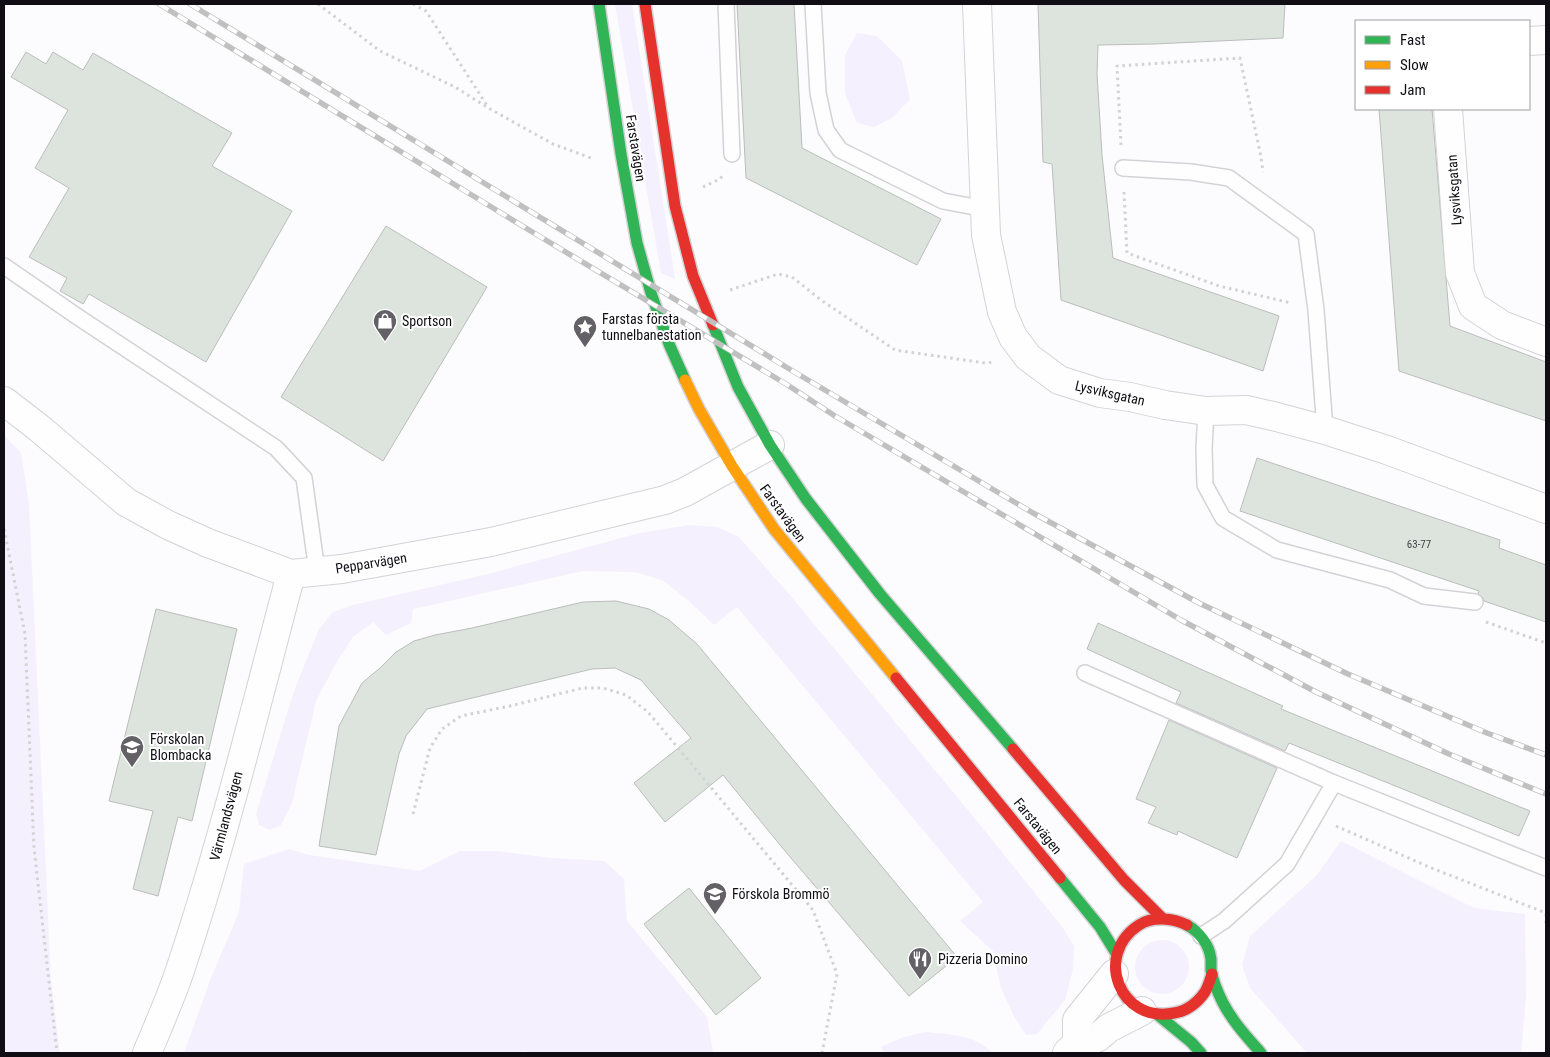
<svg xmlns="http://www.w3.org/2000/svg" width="1550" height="1057" font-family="'Roboto Condensed',sans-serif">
	<rect width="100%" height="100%" fill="#fcfbfd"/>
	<g fill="#f4f0fe">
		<polygon points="615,4 632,4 675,279 661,273"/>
		<polygon points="857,33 877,36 902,61 910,99 892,118 874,127 857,123 845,93 845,55"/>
		<polygon points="4,435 21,453 29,505 51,982 60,1053 4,1053"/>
		<polygon points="689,525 717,527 739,537 789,594 972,815 1063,928 1074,946 1073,969 1065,1000 1037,1034 1026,1035 1014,1016 1001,988 993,951 960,921 983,902 737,607 714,625 688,600 662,580 635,572 583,571 413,609 411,623 386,635 373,622 353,637 337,661 316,701 292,803 281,825 270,830 259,825 256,814 294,691 319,629 333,612 353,605 488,574 640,533"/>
		<polygon points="1341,841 1474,908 1525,914 1526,997 1521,1053 1307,1053 1250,988 1242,965 1250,936 1316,876"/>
		<polygon points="289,849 309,855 420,871 460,851 496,851 551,858 604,861 624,879 627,921 707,1017 713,1053 534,1053 523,1051 515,1053 184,1053 211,978 239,912 244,864"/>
		<circle cx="1162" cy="967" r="27"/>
		<path d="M925 1032C946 1034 978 1035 992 1053H885L881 1047 901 1038Z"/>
	</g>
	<g fill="#dde4de" stroke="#bbbdbc">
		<polygon points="737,4 794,4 802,148 941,219 917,265 746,178"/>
		<polygon points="1038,4 1285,4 1283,38 1154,44 1098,45 1097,74 1102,155 1113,258 1279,316 1263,371 1061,300 1052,164 1043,162"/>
		<polygon points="26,52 46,64 53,52 83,70 93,53 232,133 212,166 292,211 206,362 89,294 83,304 60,291 67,278 29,257 69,188 35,168 68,110 11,77"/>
		<polygon points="1379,109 1432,109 1450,326 1546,362 1546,421 1399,371"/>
		<polygon points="386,226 487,287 383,461 281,397"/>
		<polygon points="1257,458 1500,540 1499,548 1546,565 1546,622 1484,601 1483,598 1478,593 1479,591 1240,511"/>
		<polygon points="616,601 649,609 669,620 697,644 957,957 909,996 785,851 723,775 665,822 634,783 691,738 641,680 615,668 592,669 427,709 406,736 399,754 376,855 319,846 339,726 362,683 380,668 396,652 414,641 435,635 472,628 583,602"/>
		<polygon points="156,609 237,629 192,821 178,817 158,896 133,889 153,811 109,801"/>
		<polygon points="1098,623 1283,706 1281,709 1530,811 1519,836 1289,743 1285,751 1176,703 1181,692 1087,649"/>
		<polygon points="1169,720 1277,768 1237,858 1178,831 1177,835 1148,823 1156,807 1136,799"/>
		<polygon points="689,888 761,978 716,1015 644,924"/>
	</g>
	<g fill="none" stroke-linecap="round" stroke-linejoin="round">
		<g stroke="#d4d2d6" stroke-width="18">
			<g id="lane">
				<polyline points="726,4 732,154"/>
				<polyline points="813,4 818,93 826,130 840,150 943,201 985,209"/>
				<polyline points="1123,168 1191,172 1229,178 1306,234 1316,310 1325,430"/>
				<polyline points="4,266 78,317 276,448 304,478 317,571"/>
				<polyline points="1206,411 1204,448 1205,485 1223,518 1277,550 1390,580 1424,596 1475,602"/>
				<polyline points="1085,673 1334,783 1546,868"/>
				<polyline points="1201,936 1224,921 1287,864 1334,783"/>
			</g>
		</g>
		<g stroke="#d4d2d6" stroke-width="30">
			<g id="street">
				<polyline points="977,4 986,235 1002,312 1013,337 1028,357 1059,380 1100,393 1130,397 1165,405 1206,411 1246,410 1273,416 1325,430 1387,450 1546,509"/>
				<polyline points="1529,41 1546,40"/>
				<polyline points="1448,109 1460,273 1473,306 1502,325 1546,342"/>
				<polyline points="4,401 39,428 126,502 168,525 208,543 291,574 342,569 491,542 665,500 685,492 770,445"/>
				<polyline points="1077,1043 1077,1020 1114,974"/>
				<path d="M147 1053C157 1029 168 1004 177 979 222 846 255 709 291 574"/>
				<polyline points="1067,1053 1077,1043 1097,1038 1109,1028 1142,1011"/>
			</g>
		</g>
		<g stroke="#d4d2d6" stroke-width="14">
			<g id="fast">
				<polyline points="599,4 621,154 637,243 651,293 669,344 685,380"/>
				<polyline points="713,325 738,387 770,445 806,499 880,594 1013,749"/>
				<polyline points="1060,878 1100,927 1116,953"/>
				<path d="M1187 925C1199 932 1209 944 1211 959 1211 962 1211 966 1211 970 1213 982 1218 993 1223 1003 1233 1022 1247 1037 1261 1053"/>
				<polyline points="1158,1015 1191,1042 1201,1053"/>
			</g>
		</g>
		<g stroke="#d4d2d6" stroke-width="14">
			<polyline id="slow" points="685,380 699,409 732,466 774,529 896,678"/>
		</g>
		<g stroke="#d4d2d6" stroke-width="14">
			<g id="jam">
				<polyline points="645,4 675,206 693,276 713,325"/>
				<polyline points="896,678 1060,878"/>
				<polyline points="1013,749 1124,880 1162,918"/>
				<path d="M1187 925C1173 918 1152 916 1139 925 1093 955 1120 1024 1174 1013 1187 1011 1198 1002 1205 992 1208 987 1210 980 1212 974"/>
			</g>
		</g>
		<g stroke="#d2d2d2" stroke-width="3" stroke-dasharray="2.5 4" stroke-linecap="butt">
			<polyline points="318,4 380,51 455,87 490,109 553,144 591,158"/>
			<polyline points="413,4 426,11 488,107"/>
			<polyline points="1121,145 1117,66 1240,58 1261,157 1263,172"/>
			<polyline points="703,187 720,179 723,175"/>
			<polyline points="1124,192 1127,253 1219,286 1291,303"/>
			<polyline points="730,290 778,274 792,277 821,300 895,350 985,363 995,362"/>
			<polyline points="4,529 25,634 34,848 57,1053"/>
			<polyline points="1486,622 1546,643"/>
			<polyline points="413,814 430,748 442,729 461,716 510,706 583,688 603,688 626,695 648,712 813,910 837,974 822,1053"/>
			<polyline points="1336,826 1429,867 1546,913"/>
			<polyline points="1546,914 1546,924"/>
		</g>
		<use href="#lane" stroke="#fffeff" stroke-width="15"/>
		<use href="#street" stroke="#fffeff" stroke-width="28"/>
		<use href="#fast" stroke="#30b455" stroke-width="11"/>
		<use href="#slow" stroke="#ff9f0a" stroke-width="11"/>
		<use href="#jam" stroke="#e5322d" stroke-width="11"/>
		<g stroke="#c0c0c0" stroke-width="5.5">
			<g id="rail">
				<polyline points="159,4 529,230 786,384 835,416 1181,620 1316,692 1449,754 1546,794"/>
				<polyline points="190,4 791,370 1033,513 1199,603 1348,674 1487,733 1546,755"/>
			</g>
		</g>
		<use href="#rail" stroke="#fff" stroke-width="4" stroke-dasharray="11" stroke-linecap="butt"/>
	</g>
	<defs>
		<g id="shop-pin" transform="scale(1.25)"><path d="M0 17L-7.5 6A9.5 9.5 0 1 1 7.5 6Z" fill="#636166" stroke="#fff"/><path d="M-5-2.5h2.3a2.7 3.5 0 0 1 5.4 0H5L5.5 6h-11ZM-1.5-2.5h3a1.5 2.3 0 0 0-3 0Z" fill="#fff"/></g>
		<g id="sight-pin" transform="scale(1.25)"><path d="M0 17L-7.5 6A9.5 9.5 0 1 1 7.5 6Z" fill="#636166" stroke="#fff"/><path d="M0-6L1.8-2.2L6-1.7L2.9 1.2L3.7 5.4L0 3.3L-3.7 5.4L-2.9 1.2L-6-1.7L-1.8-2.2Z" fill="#fff"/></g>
		<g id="school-pin" transform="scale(1.25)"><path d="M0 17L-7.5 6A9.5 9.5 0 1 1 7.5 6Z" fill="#636166" stroke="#fff"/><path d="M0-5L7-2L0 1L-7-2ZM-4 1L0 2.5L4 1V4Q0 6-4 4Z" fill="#fff"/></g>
		<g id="restaurant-pin" transform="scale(1.25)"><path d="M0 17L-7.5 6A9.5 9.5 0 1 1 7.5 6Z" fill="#636166" stroke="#fff"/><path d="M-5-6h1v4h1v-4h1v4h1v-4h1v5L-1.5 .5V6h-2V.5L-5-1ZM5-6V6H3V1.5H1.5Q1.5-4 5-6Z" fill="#fff"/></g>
	</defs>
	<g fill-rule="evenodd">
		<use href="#shop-pin" x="385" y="321"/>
		<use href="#sight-pin" x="585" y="327"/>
		<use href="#school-pin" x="132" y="747"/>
		<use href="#school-pin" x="715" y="894"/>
		<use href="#restaurant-pin" x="920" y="959"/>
	</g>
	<g text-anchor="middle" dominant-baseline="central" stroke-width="4" stroke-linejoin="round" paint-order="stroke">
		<g font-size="11" fill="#434446">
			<text x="1419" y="544">63-77</text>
		</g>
		<g font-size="14" fill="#100e14" stroke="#fff">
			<text transform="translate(636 148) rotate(81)">Farstavägen</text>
			<text transform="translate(1454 190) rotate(-94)">Lysviksgatan</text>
			<text transform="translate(1110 393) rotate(13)">Lysviksgatan</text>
			<text transform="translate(783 513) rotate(54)">Farstavägen</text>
			<text transform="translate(371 563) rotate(-9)">Pepparvägen</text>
			<text transform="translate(226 816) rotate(-75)">Värmlandsvägen</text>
			<text transform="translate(1038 826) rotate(51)">Farstavägen</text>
		</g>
		<g font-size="14" fill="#100e14" stroke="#fff" text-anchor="start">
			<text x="602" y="319">Farstas första<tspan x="602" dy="16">tunnelbanestation</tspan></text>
			<text x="402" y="321">Sportson</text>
			<text x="150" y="739">Förskolan<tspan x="150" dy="16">Blombacka</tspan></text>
			<text x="732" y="894">Förskola Brommö</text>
			<text x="938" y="959">Pizzeria Domino</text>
		</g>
	</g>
	<rect width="1550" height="1057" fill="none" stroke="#100e14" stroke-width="10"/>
	<rect x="1355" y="20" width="175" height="90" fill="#ffffff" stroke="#9f9fa1"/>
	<rect x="1365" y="36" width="25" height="8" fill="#30b455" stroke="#9f9fa1"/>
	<text x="1400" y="45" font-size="15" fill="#100e14">Fast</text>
	<rect x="1365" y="61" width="25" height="8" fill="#ff9f0a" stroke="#9f9fa1"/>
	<text x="1400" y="70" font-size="15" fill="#100e14">Slow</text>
	<rect x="1365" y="86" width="25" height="8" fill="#e5322d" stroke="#9f9fa1"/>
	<text x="1400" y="95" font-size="15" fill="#100e14">Jam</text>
</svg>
